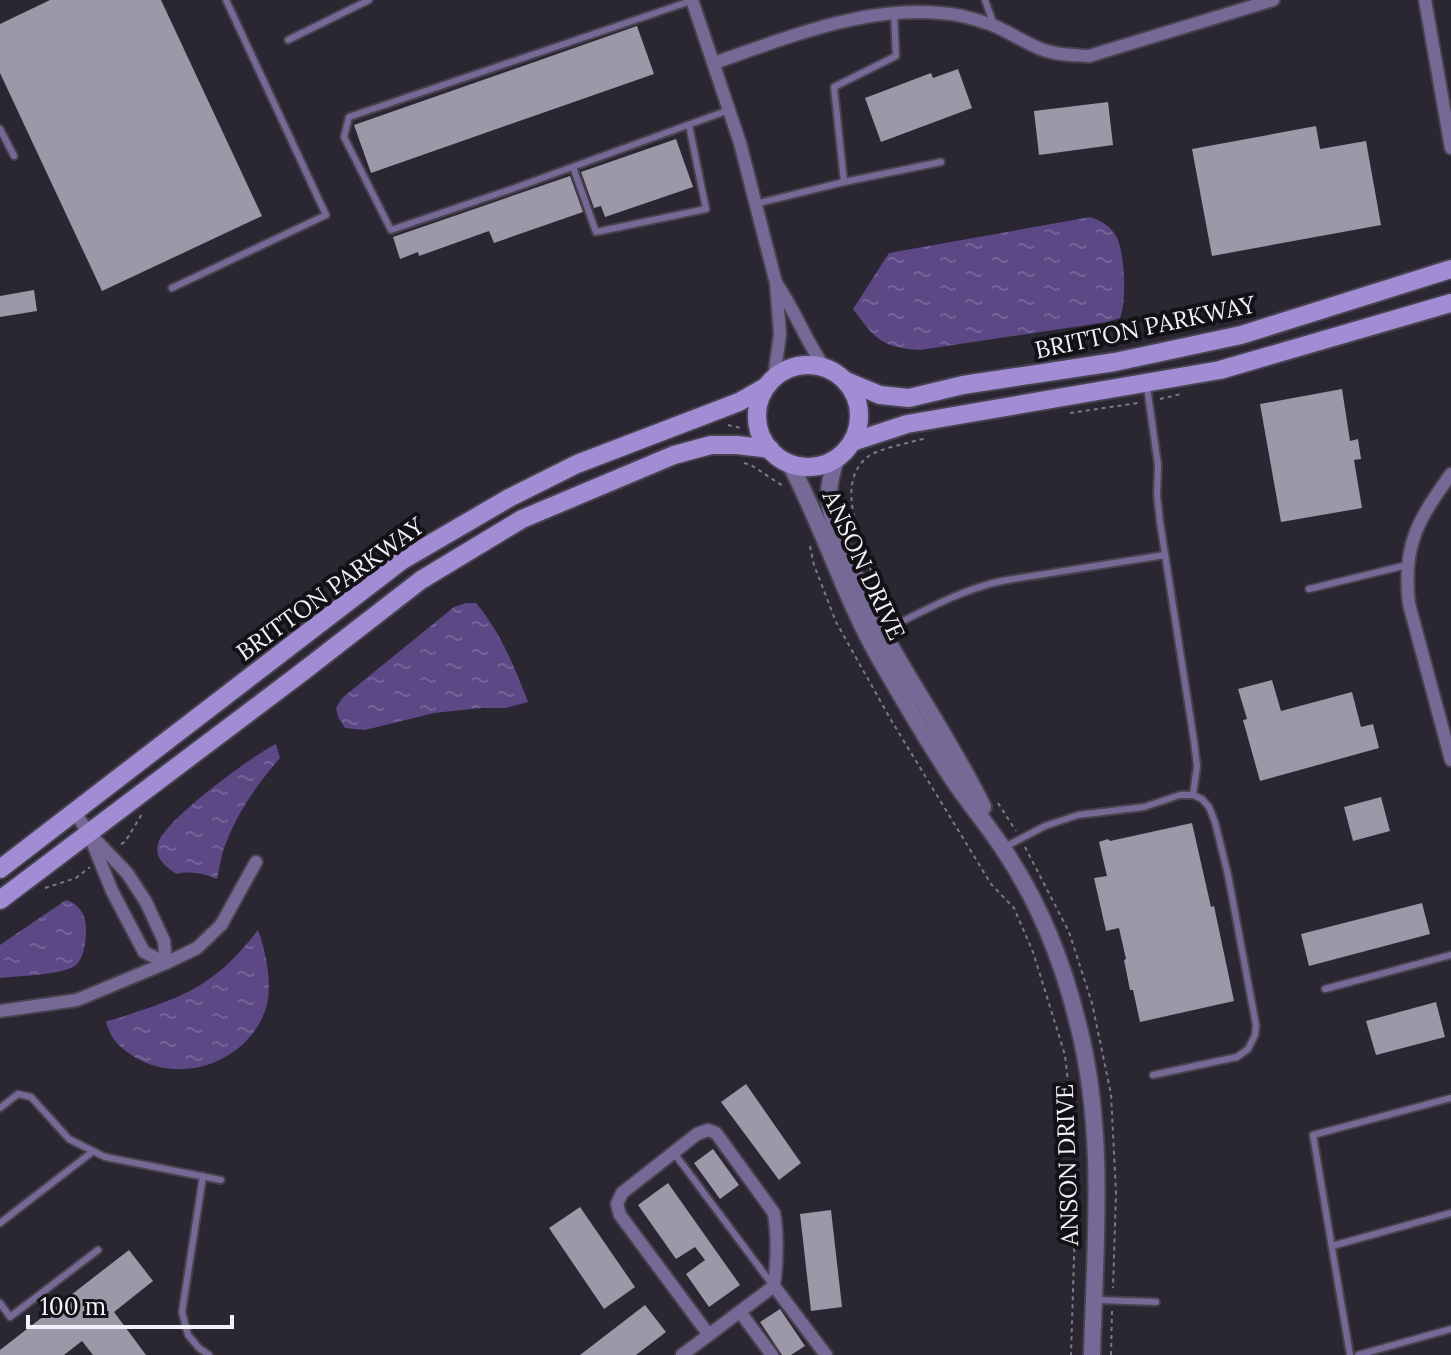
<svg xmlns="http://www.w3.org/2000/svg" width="1451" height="1355" font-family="Lora,serif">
	<defs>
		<pattern id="water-ripples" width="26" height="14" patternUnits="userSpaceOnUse" patternTransform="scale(2)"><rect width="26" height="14" fill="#5c4884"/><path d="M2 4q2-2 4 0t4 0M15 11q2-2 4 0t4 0" fill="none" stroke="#746396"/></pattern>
	</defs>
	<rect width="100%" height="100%" fill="#2a2733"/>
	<g fill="url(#water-ripples)">
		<path d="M1090 217C1101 221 1110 225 1116 236 1125 251 1127 302 1120 318L1107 322 920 350C881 347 876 340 853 309L889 253Z"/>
		<path d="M466 603H476C500 631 515 668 528 702L505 708H481L434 713 365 730 345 728 338 717 336 708 342 698 454 607Z"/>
		<path d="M276 744 280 758C258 783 238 812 226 843 221 854 220 867 217 879 203 873 191 871 176 874 166 866 154 859 158 844 163 821 253 755 276 744Z"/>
		<path d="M66 900C79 904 86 914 86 929 86 939 85 957 76 965 65 975 16 976 0 978V945Z"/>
		<path d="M258 930C266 951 273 986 266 1008 248 1064 177 1087 130 1054 118 1046 109 1036 106 1021 116 1020 126 1015 136 1012 193 994 220 979 258 930Z"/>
	</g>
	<g fill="#9c98a7">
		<polygon points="50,0 161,0 262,216 102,291 0,73 0,24"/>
		<polygon points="637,26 654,74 371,173 354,125"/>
		<polygon points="958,69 972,108 881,142 865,98 931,73 933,78"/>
		<polygon points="1108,102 1113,145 1039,155 1034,111"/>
		<polygon points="1316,126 1320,149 1366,141 1381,225 1212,256 1192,149"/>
		<polygon points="676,139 693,187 605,217 601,206 594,208 581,172"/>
		<polygon points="570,176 583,212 494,243 489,231 419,256 418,252 400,259 393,237"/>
		<polygon points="34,290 37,311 0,317 0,296"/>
		<polygon points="1342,389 1350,441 1358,439 1361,459 1354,460 1362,508 1281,522 1260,404"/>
		<polygon points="1272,680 1281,711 1352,692 1361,727 1373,724 1379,748 1260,781 1243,720 1247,719 1238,689"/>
		<polygon points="1381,797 1390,831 1353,841 1344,807"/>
		<polygon points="1192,823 1211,907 1214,906 1234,1001 1140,1022 1133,990 1130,990 1124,960 1126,959 1119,928 1106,931 1094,878 1107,876 1099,842 1108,839 1110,841"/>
		<polygon points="1422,903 1430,934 1309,966 1301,934"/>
		<polygon points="1436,1002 1445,1037 1376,1055 1366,1021"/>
		<polygon points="746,1084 801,1163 779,1180 721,1102"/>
		<polygon points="713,1149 739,1185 720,1199 694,1163"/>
		<polygon points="668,1183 740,1285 709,1307 686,1274 705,1260 695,1247 676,1259 638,1205"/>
		<polygon points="580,1207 635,1287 604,1309 549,1228"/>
		<polygon points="831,1210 842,1307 811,1311 800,1214"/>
		<polygon points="129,1250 153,1281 114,1312 146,1355 93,1355 82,1341 64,1355 0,1355 0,1350"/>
		<polygon points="645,1305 666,1332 636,1355 580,1355"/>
		<polygon points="780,1309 805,1346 791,1355 782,1355 760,1322"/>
	</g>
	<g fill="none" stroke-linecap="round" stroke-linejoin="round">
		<g stroke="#46434f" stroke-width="10">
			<g id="service">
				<polyline points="985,0 994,25"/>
				<polyline points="691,1 349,117 344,137 391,230 512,189 729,110"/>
				<polyline points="288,40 369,0"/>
				<polyline points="0,129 14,156"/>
				<polyline points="573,167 596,232 706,209 689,125"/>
				<polyline points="844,182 941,162"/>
				<polyline points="755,204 844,182 834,87 896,56 894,13"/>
				<polyline points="172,288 326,215 226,0"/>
				<polyline points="1147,387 1158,465 1157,495 1160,522 1194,741 1197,766 1193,795"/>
				<polyline points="1309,589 1407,565"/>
				<path d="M885 630C924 611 963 588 1007 580L1165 555"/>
				<polyline points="1003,848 1045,826 1078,815 1144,807 1180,795 1193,795 1202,799 1209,807 1215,822 1228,875 1256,1025 1255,1035 1248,1049 1237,1057 1153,1075"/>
				<polyline points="1325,989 1451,955"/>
				<polyline points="0,1108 18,1094 31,1097 69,1139 105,1157 221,1180"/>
				<polyline points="674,1153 771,1283"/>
				<polyline points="203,1176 182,1312 188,1335 199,1348 209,1355"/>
				<polyline points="0,1223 92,1152"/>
				<polyline points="1332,1246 1451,1213"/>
				<polyline points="1097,1300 1156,1302"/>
				<polyline points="0,1303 10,1317 98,1250"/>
				<polyline points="1350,1355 1313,1135 1451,1098"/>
				<polyline points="1358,1355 1451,1329"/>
			</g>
		</g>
		<g stroke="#46434f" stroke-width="16">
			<g id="minor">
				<polyline points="692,0 740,143 776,283 780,334 774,378"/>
				<polyline points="1425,0 1451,148"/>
				<path d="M714 63C792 36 877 0 962 16 974 19 986 22 997 27 1012 34 1026 43 1041 49 1056 55 1072 55 1089 56L1273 0"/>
				<path d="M776 283C795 310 806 342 825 368"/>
				<path d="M1451 474C1418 520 1402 545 1409 604L1451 760"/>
				<polyline points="75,813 89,833 127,873 146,902 164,941 166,963"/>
				<polyline points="91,839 112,891 144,952 166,963"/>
				<polyline points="0,1011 77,1000 166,963 197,948 221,925 256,862"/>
				<polyline points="774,1286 826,1355"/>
				<polyline points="740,1312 772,1355"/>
				<path d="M682 1355 774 1286C777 1262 778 1237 774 1213L716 1133 708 1130 697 1134 622 1193 617 1204 620 1215 709 1335"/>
			</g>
		</g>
		<g stroke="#46434f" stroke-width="20">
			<g id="tertiary">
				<path d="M837 457C831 473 827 489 830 506 834 528 843 549 852 570 887 653 943 725 983 807"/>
				<path d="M789 462C823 526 844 596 880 659 903 699 927 740 952 778 968 802 986 823 1002 847 1038 900 1063 962 1078 1024 1106 1131 1095 1245 1092 1355"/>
			</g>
		</g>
		<g stroke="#46434f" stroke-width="22">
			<g id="secondary">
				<circle cx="808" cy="416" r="51"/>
				<polyline points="846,381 880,395 909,398 963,385 1115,362 1241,335 1451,269"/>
				<polyline points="852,442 907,424 1220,370 1451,303"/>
				<polyline points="0,869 401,561 509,498 577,464 739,402 767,386"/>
				<polyline points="0,900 301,673 421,580 522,519 674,455 711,445 737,445 770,449"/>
			</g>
		</g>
		<g stroke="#7b7983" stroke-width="2" stroke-dasharray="4 4" stroke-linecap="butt">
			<polyline points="1160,399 1181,394"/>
			<polyline points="1070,413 1138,403"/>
			<polyline points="728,425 741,428"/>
			<polyline points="744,463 751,465 783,486"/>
			<polyline points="810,546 814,565 836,622 891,720 991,884 1014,908 1033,952 1065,1055 1077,1162 1071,1355"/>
			<path d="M873 578C865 544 833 488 866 458 878 448 910 443 926 438"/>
			<polyline points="998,803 1016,831"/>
			<polyline points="121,844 125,842 142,814"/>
			<polyline points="1025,847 1069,932 1092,1003 1111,1094 1116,1193 1113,1288"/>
			<polyline points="45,888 76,878 90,867"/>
			<polyline points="1111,1355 1112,1311"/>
		</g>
		<use href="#service" stroke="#766996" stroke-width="6"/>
		<use href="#minor" stroke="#766996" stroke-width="12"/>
		<use href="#tertiary" stroke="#766996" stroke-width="16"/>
		<use href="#secondary" stroke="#a28cd4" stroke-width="18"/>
	</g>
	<g text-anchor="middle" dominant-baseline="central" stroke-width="8" stroke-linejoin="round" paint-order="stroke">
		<g font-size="24" fill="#f2f0f8" stroke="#121116">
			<text transform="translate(1145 327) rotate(-12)">BRITTON PARKWAY</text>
			<text transform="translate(864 565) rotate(65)">ANSON DRIVE</text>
			<text transform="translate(330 589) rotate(-36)">BRITTON PARKWAY</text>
			<text transform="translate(1067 1165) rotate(-92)">ANSON DRIVE</text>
		</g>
	</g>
	<path d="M28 1315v12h204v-12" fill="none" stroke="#f2f0f8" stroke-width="4"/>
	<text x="40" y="1315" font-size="24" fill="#f2f0f8" stroke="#121116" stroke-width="6" paint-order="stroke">100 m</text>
</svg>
